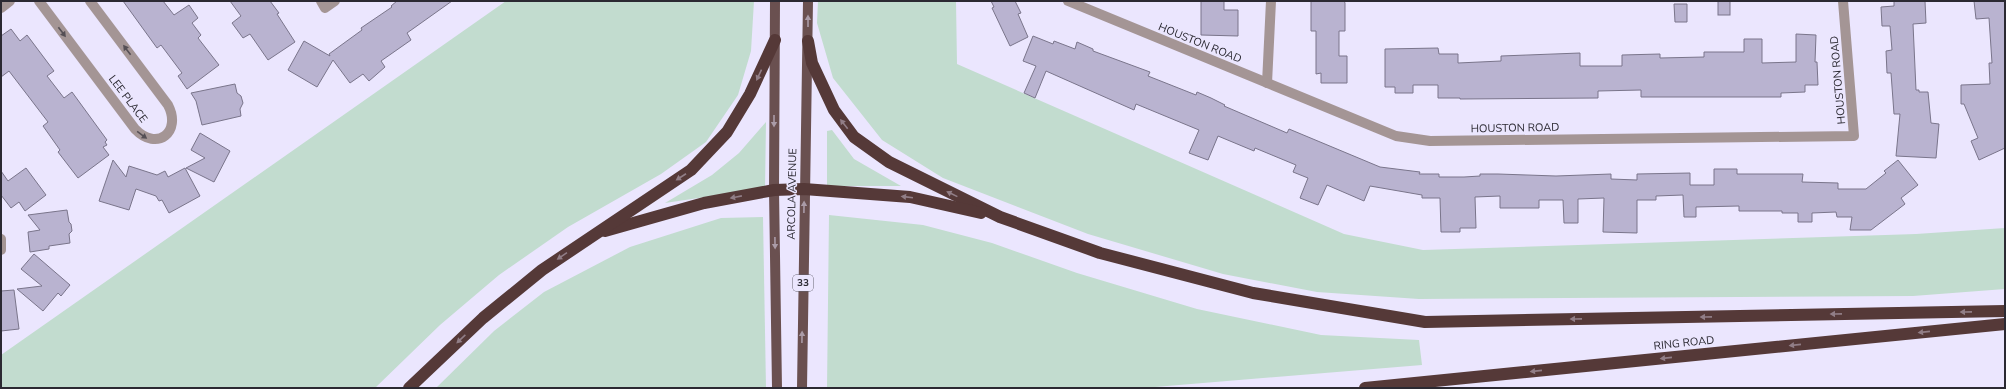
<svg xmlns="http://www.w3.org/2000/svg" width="2006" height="389" font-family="'Nunito Sans',sans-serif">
	<rect width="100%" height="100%" fill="#ebe6fe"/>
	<g fill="#c2dccf">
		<polygon points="506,1 754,1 751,51 738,95 706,142 661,174 568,227 499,275 440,325 375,388 1,388 1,355"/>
		<polygon points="818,1 956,1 957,64 1344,234 1423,250 1916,234 2005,228 2005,289 1913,296 1419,299 1317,292 1223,274 1088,234 943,178 882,140 833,78 817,23"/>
		<polygon points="766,122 765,188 665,203 712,175 739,153"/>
		<polygon points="832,130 854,159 901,186 827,186 827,131"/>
		<polygon points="829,215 923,225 992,243 1077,273 1197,309 1321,335 1419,340 1422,365 1143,388 827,388"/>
		<polygon points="763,217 766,388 436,388 494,331 544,292 630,247 721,218"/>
	</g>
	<g fill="#b9b3d0" stroke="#7a758b">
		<polygon points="123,1 163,1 174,15 189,5 198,18 192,23 201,35 198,38 219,65 187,89 178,76 182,73 161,45 157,48"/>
		<polygon points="230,1 270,1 279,13 277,14 295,42 268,60 250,34 243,38 232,23 241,16"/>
		<polygon points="397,1 452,1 407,33 411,40 381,61 385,67 369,81 363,74 350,83 333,60 317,87 288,70 304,41 330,56 329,54 362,30 361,28 392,7 391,6"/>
		<polygon points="991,1 1015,1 1021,13 1018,14 1028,37 1010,46 992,8 994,7"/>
		<polygon points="1201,1 1224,1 1224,10 1238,10 1238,36 1201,35"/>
		<polygon points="1311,1 1344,1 1345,3 1345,31 1339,31 1339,56 1347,56 1347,83 1321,83 1321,73 1316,74 1316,31 1311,31"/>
		<rect x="1718" y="1" width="12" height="14"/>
		<polygon points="1894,1 1925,1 1926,23 1913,24 1916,90 1919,90 1919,92 1928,92 1931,123 1939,124 1936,158 1896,156 1900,114 1894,114 1891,73 1887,73 1886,51 1892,50 1890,26 1882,26 1881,7 1894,6"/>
		<polygon points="1974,1 2005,1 2005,148 1979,160 1971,141 1978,138 1964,104 1961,104 1961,85 1990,84 1989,63 1992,63 1989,18 1976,19"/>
		<polygon points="1674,4 1687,4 1687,22 1675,22"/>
		<polygon points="11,29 20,41 27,35 54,71 47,76 64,98 72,92 107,140 105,142 107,145 103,147 109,155 78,178 58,152 60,150 43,126 48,122 9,71 1,77 1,36"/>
		<polygon points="1796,34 1816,35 1815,62 1817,62 1818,85 1805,85 1805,92 1781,93 1781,97 1641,97 1641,90 1598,91 1598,98 1460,99 1460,98 1438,98 1438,85 1413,85 1413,93 1395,93 1395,87 1385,87 1385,49 1438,48 1439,54 1458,54 1458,63 1501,61 1501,56 1580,53 1580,66 1622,66 1622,55 1660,54 1660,58 1704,57 1704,52 1744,52 1744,39 1762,39 1762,63 1796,62"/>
		<polygon points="1033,36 1053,44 1054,41 1075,49 1077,42 1093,49 1093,51 1150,72 1148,76 1196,95 1197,92 1211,98 1225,105 1224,106 1287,133 1289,129 1380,167 1420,172 1419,174 1439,174 1439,177 1464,177 1480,176 1480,174 1498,174 1556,176 1611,174 1611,179 1637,180 1637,174 1690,173 1690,185 1714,185 1714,169 1737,169 1737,174 1803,174 1802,182 1838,183 1838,189 1866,189 1886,173 1884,171 1898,160 1918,185 1901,198 1905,204 1871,230 1850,230 1852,217 1837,217 1836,212 1812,213 1812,222 1798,222 1798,213 1782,213 1782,211 1739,211 1739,206 1696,207 1696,217 1684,217 1683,195 1656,196 1656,200 1637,200 1637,233 1603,232 1604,198 1578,199 1578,223 1564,223 1563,200 1539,200 1539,208 1500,208 1500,196 1475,197 1476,228 1460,228 1460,232 1441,232 1440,198 1422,198 1422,195 1370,186 1364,201 1327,185 1318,205 1300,198 1308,178 1293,172 1296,165 1255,148 1254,151 1218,136 1208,160 1189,153 1199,130 1136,104 1134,110 1046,71 1035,98 1024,93 1036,66 1023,61"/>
		<polygon points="235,84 237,93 241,96 243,103 240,109 241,116 202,125 196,101 191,93"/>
		<polygon points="200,133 230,151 214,182 186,168 205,158 191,150"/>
		<polygon points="113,160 126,177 129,166 157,175 165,171 168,177 185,168 200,196 169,213 162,200 159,201 156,196 136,189 129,210 99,201"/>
		<polygon points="26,168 46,195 25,211 19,202 11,208 1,195 1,171 8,181"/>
		<polygon points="67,210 69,222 71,224 72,231 69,234 70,243 49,246 49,249 30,252 28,232 40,230 28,215"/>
		<polygon points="34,254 70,285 61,296 58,293 43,311 17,289 42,286 21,269"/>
		<polygon points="14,290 19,329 1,331 1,291"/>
	</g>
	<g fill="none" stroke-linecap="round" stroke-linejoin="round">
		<g stroke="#a49595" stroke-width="10">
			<path d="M39 1 135 129C157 152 182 132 168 105L90 1"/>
			<polyline points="321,1 325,8 335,1"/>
			<polyline points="1068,1 1396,136 1430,141 1854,136 1843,1"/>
			<polyline points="1,8 10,1"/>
			<polyline points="1267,83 1271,1"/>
			<polyline points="1,239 1,250"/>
		</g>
		<g stroke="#6a5050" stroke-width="10">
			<polyline points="775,1 774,190 777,388"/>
			<polyline points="802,388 808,1"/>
		</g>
		<g stroke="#553938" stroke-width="12">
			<polyline points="808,41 812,63 834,110 854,137 889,162 1000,217 1100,253 1253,293 1425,322 2005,311"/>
			<polyline points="605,231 704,203 774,190 804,189 910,197 981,213"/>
			<polyline points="409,388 483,318 542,270 691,170 727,132 750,94 775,40"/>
			<polyline points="1365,388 2005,324"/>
		</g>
	</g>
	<defs><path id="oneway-solid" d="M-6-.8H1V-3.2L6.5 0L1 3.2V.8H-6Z"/></defs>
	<g fill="#aa9ba7">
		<use href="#oneway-solid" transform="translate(808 21) rotate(-90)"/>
		<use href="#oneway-solid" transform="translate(774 121) rotate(90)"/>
		<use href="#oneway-solid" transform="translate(804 207) rotate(-89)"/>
		<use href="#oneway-solid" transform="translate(775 243) rotate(89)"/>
		<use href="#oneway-solid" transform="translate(802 337) rotate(-89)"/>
	</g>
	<g fill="#554f55">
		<use href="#oneway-solid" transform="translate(62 32) rotate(53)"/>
		<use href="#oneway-solid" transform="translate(127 50) rotate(-127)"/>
		<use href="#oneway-solid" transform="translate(142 135) rotate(36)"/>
	</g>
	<g fill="#917e87">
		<use href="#oneway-solid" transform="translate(759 75) rotate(115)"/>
		<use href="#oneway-solid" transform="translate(844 124) rotate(-128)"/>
		<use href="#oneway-solid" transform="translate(681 177) rotate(147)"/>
		<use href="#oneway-solid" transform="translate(952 194) rotate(-154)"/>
		<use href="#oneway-solid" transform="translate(736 197) rotate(169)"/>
		<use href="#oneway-solid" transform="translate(907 197) rotate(-173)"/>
		<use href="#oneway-solid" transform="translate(562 256) rotate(146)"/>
		<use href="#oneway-solid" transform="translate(1966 312) rotate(179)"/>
		<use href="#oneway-solid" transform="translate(1836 314) rotate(179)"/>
		<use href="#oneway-solid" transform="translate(1706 317) rotate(179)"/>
		<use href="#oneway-solid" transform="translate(1576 319) rotate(179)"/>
		<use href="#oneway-solid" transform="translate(1924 332) rotate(174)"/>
		<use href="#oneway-solid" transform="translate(461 339) rotate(137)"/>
		<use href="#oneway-solid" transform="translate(1795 345) rotate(174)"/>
		<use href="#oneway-solid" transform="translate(1666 358) rotate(174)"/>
		<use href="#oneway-solid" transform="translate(1536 371) rotate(174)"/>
	</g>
	<g text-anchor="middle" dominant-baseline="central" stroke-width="3" stroke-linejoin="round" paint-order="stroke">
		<rect fill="#ebe6fe" stroke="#65626f" stroke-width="1" x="793" y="275" width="20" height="16" rx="3"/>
		<g font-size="10" font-weight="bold" fill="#2b2932">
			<text x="803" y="283">33</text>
		</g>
		<g font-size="11" fill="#2b2932" stroke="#ebe6fe">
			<text transform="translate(1200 43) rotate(22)">HOUSTON ROAD</text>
			<text transform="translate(1838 80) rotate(-95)">HOUSTON ROAD</text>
			<text transform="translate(128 99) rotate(53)">LEE PLACE</text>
			<text transform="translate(1515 128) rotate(-1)">HOUSTON ROAD</text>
			<text transform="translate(792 194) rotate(-89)">ARCOLA AVENUE</text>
			<text transform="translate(1684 343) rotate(-6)">RING ROAD</text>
		</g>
	</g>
	<rect width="2006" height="389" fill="none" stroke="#2b2932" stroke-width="4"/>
</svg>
